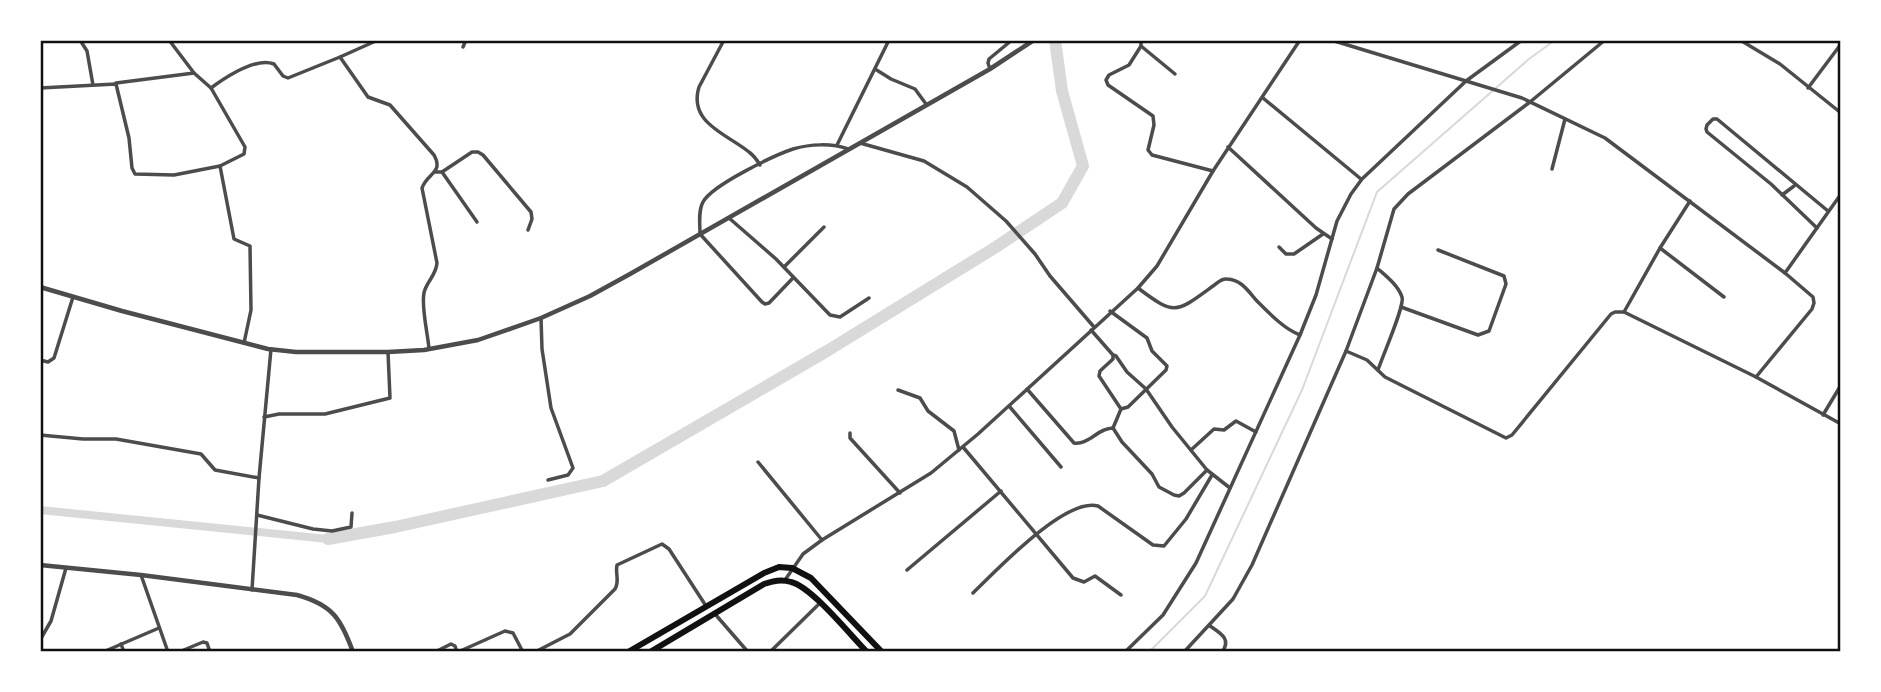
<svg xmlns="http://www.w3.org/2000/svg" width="1881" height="692" font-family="'Fira Sans',sans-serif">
	<rect width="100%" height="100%" fill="#fff"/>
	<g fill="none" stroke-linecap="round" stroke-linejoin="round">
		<polyline stroke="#d9d9d9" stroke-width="2" points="1149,652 1205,596 1302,390 1377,192 1529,59 1555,40"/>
		<polyline stroke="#d9d9d9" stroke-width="8" points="40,510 328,539"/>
		<polyline stroke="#d9d9d9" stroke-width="12" points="328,539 395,527 603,481 827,351 996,247 1062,203 1083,166 1062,91 1055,40"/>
		<g stroke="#4c4c4c" stroke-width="3.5">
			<polyline points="80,40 87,51 93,85"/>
			<polyline points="169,40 194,73 211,88 245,147 244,154 220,166 234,239 250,246 251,310 244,343"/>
			<path d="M724 40 699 87C688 123 727 134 749 152 753 155 757 160 760 165"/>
			<polyline points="1141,40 1141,46 1175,74"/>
			<polyline points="1331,40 1522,98 1605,138 1785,273"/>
			<polyline points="1740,40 1780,64 1841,113"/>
			<polyline points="1141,46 1129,65 1109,75 1106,80 1108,85 1153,116 1154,125 1148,150 1152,155 1213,171"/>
			<polyline points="463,47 466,40"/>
			<polyline points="340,57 378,40"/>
			<polyline points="875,69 891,79 915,89 926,104"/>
			<polyline points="990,69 988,63 989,59 1012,40"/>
			<polyline points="116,83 194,73"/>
			<polyline points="40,88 116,84 129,138 132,168 135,174 174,175 220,166"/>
			<path d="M211 88C226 77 255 57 274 64L283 76 288 78 340 57 368 97 390 105 434 155C444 173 427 173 422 188L437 263C436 276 426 282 424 293 421 306 428 335 429 349"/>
			<polyline points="1808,88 1841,44"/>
			<polyline points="1263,98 1361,179"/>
			<polyline points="860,143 924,161 967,187 1006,221 1035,254 1050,276 1094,327"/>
			<polyline points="837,145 889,40"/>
			<polyline points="1228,147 1316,228 1332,239"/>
			<polyline points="1552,169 1565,119"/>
			<polyline points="435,172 442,172 472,152 478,152 483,155 531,212 532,219 528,230"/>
			<polyline points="442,172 477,222"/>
			<polyline points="1782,195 1794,186"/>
			<polyline points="729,218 776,259 830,315 840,317 869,298"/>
			<polyline points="1817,228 1771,184 1707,132 1706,129 1707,125 1713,119 1717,119 1828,211"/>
			<polyline points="1279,247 1286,254 1294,254 1323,234"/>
			<polyline points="1660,248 1724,297"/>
			<polyline points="784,267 824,227"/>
			<path d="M1377 268C1386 276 1398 285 1402 297 1405 306 1382 357 1378 370"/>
			<path d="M793 278 769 303 765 304 762 302 700 234C700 224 698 211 703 202 712 185 775 155 793 149 810 144 832 143 848 149"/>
			<path d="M1138 288C1175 316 1176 313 1213 286 1218 283 1221 278 1227 279 1242 280 1248 291 1257 301 1269 313 1284 329 1300 335"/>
			<polyline points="1401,307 1478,335 1489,331 1506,284 1504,276 1438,250"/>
			<polyline points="1110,311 1147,338 1152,351 1167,366 1166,370 1128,407 1121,409 1113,428"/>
			<polyline points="1624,312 1660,248 1690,201"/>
			<polyline points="541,318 542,349 551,408 573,468 568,475 548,480"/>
			<polyline points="1091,330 1113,355 1113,359 1100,371 1099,376 1121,409"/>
			<polyline points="1346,351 1367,360 1385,377 1506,438 1512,435 1611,314 1615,312 1624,312 1756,377 1841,424"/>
			<polyline points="1113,355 1116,356 1127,372 1146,389 1172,427 1207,470"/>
			<polyline points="40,360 48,362 54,358 73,297"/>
			<polyline points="1756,377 1812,309 1814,303 1813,297 1785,273 1841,194"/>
			<path d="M1027 389 1074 443C1089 445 1098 428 1113 428L1122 442 1152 474 1159 487 1174 495 1179 496 1184 493 1207 470 1230 488"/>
			<polyline points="898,390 920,398 928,411 954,431 959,450"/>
			<polyline points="1009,406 1061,467"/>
			<polyline points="1823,415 1841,385"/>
			<polyline points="264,417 279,414 325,414 390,398 388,352"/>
			<polyline points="850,433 850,438 900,493"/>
			<polyline points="40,435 83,439 116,439 201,454 215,470 259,478"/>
			<polyline points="963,447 1073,578 1084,582 1095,576 1121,595"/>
			<polyline points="1191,450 1214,429 1224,430 1236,421 1256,432"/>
			<polyline points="758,462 822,540"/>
			<polyline points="257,515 313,529 332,531 351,527 352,513"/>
			<polyline points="907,570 1001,491"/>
			<polyline points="141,575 168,652"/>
			<polyline points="785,580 803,554 822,540 931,473 978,434 1138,288 1157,266 1213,171 1300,40"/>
			<polyline points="252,590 259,478 271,349"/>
			<path d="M973 593C996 571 1065 497 1098 506L1153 545 1164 546 1186 519 1212 475"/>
			<polyline points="715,614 748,652"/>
			<path d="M1210 626C1220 633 1232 639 1222 652"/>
			<polyline points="40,640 51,621 66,568"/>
			<polyline points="121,644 124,652"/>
			<polyline points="771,651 820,603"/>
			<polyline points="103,652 159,628"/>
			<polyline points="179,652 203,642 207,643 210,652"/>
			<polyline points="435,652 451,644 455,646 457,652"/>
			<polyline points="458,652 505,631 513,633 523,652"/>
			<path d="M535 652 570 634 615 589C620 581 615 574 617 565L662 544 669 549 706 606"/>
			<polyline points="1125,652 1163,615 1196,563 1300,335 1316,295 1337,221 1351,194 1362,179 1466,81 1522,40"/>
			<polyline points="1184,652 1233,599 1252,565 1346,351 1377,268 1394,209 1408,194 1530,102 1605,40"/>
		</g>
		<g stroke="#4c4c4c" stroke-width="4.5">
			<polyline points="40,287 122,311 268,349 296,352 388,352 424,350 478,340 541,318 590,296 630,274 990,69 1034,40"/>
			<path d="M40 565 141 575 297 595C333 605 341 619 353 652"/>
		</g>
		<g stroke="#111" stroke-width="6">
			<polyline points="628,652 764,573 779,567 792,568 811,578 882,652"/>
			<path d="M650 652 764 584C773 581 781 579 791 582 812 587 850 635 867 652"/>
		</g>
	</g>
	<rect width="1881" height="692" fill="none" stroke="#ffffff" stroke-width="84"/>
	<rect x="42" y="42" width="1797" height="608" fill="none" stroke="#111" stroke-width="2.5"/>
</svg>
